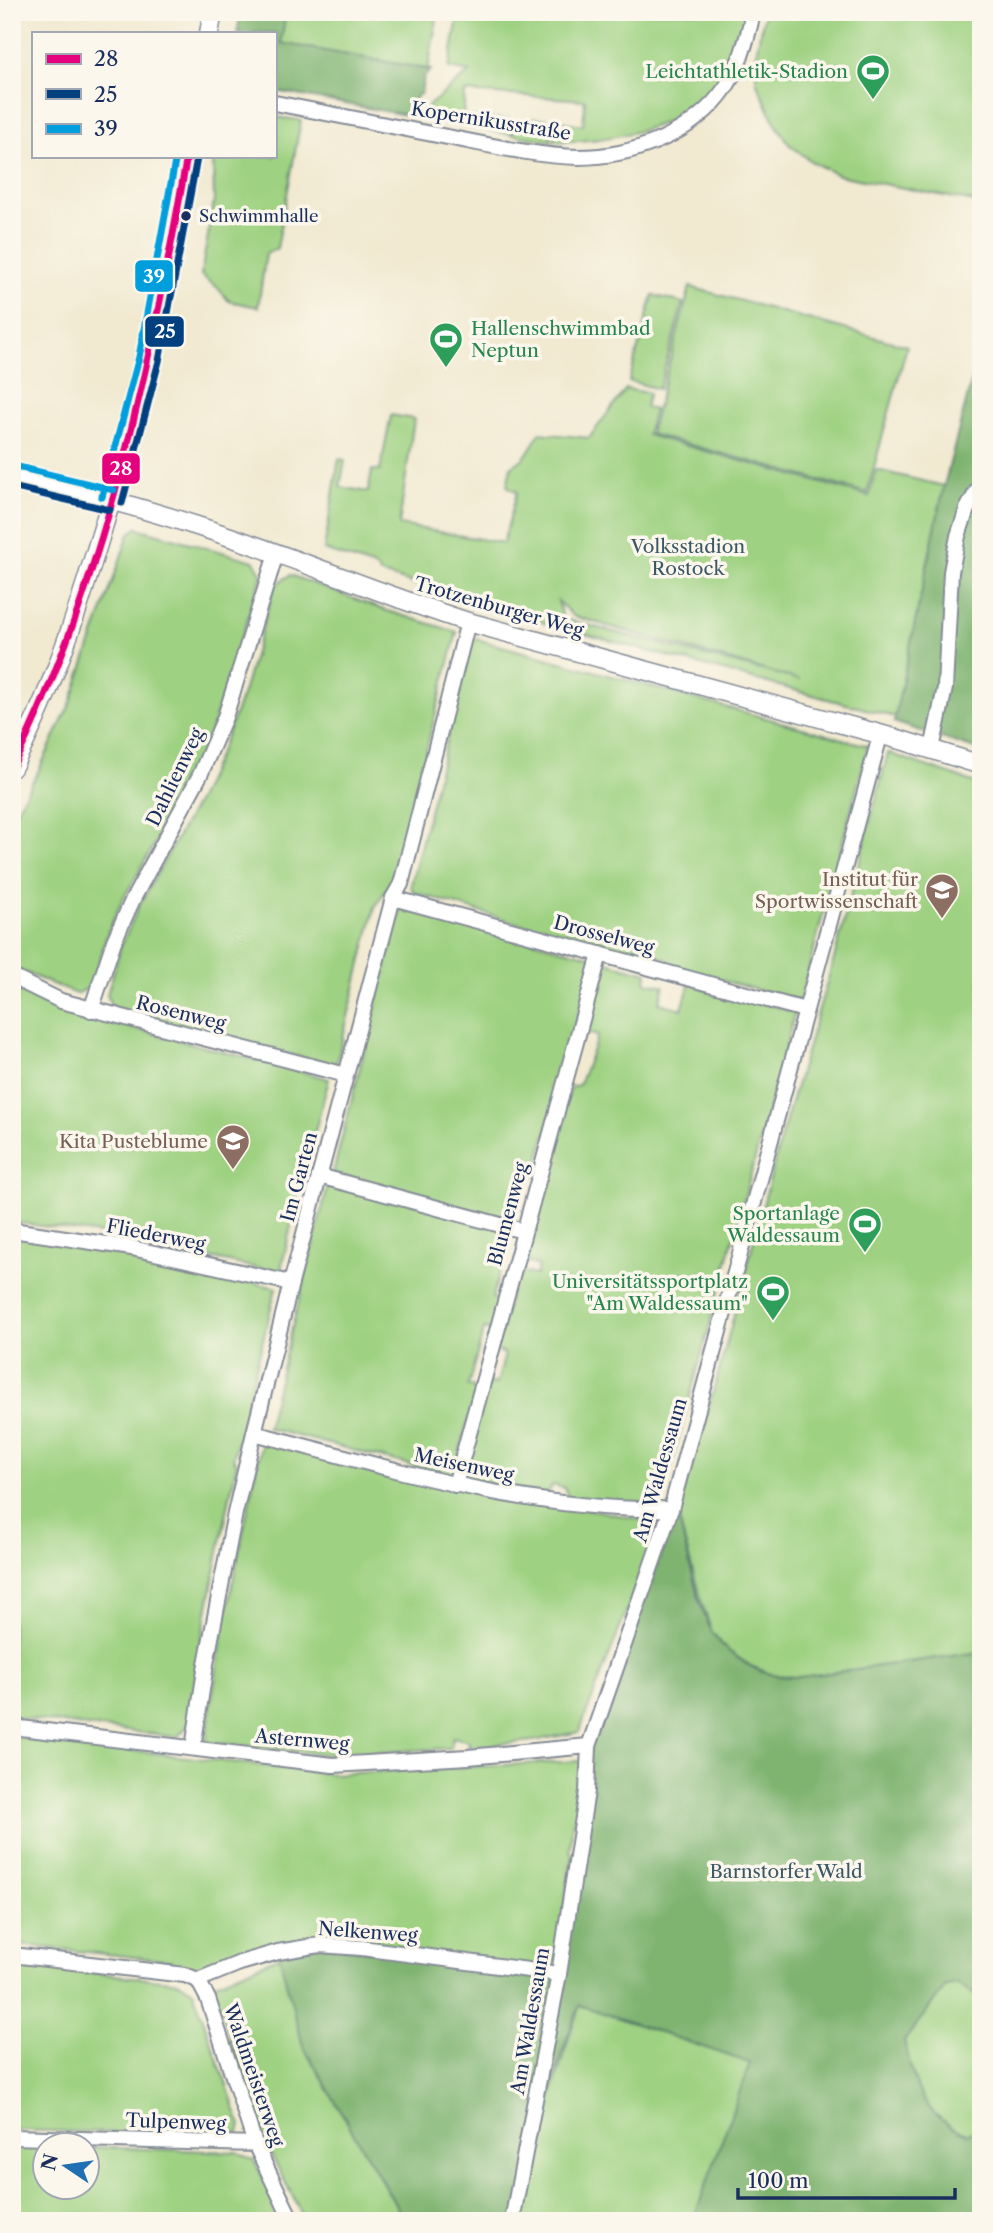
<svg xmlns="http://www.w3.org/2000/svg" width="993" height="2233" font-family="'Libre Caslon Text',serif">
	<rect width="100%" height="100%" fill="#fbf7ec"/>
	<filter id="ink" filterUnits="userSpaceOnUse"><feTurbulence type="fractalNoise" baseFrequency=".0143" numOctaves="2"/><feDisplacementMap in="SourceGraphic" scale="14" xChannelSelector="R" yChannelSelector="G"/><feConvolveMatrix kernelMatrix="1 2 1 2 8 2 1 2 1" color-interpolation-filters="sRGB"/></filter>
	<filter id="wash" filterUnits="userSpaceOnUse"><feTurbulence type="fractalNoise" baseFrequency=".00686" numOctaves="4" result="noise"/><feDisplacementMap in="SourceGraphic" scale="28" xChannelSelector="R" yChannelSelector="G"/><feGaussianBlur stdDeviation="1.57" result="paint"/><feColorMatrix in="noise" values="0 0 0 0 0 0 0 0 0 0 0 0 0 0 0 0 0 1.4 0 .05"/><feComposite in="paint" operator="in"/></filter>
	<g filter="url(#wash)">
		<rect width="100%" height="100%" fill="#f1e9d0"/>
		<g fill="#9ed181" stroke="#5c8070" stroke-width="2" fill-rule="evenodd">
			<polygon points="286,12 438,12 428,69 280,43"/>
			<path d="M459 12H747C739 39 731 68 713 90 682 129 601 143 554 141L557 121 583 125 585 100 465 92 463 117 512 120 511 134 425 119 428 106 470 72 449 68Z"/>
			<polygon points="765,12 981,12 981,175 975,202 838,175 812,162 789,144 774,121 756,81 757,48"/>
			<polygon points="275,117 301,120 277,248 266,254 258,307 229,301 218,288 201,275 214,201 213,156 275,156"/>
			<polygon points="531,118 551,120 551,141 513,135 515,120 530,121"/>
			<polygon points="690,287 907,346 867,493 650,434"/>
			<polygon points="653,295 683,303 659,389 629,381"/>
			<path d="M626 389 649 393 645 407 654 410 647 435 869 496 876 470 944 486 895 717 551 625 381 574 375 567 324 550 339 459 345 460 340 487 368 492 372 470 380 471 391 415 414 419 399 525 503 543 517 492 507 486 511 467 524 458 540 433 589 438ZM558 601 573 616 800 680 563 619Z"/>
			<polygon points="137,528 254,561 262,575 209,737 170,817 122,901 109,929 91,987 76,994 12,967 12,818 39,770 71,702 129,534"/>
			<polygon points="290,575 384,610 457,632 392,880 375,907 336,1065 170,1027 112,1007 107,995 121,946 138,908 199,798 222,747 243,693 275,585"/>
			<polygon points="472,638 868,746 800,1001 670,967 668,959 640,952 638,959 413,892 411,885"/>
			<polygon points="888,753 981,785 981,1652 800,1677 776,1676 751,1666 726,1649 712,1632 699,1594 677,1512 717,1379 783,1130 836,952"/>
			<polygon points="401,907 594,957 535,1174 526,1180 511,1225 333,1173"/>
			<polygon points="602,961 647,973 646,982 664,986 659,1003 682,1009 690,983 795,1012 664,1492 646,1506 568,1499 565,1488 552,1485 548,1495 462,1478 488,1382 497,1384 505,1354 495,1350 517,1271 536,1275 539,1266 522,1260 564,1100 568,1098 571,1087 579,1085 598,1036 582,1031"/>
			<polygon points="12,986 50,1005 104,1021 329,1079 302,1179 280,1273 100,1234 12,1222"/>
			<polygon points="329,1181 512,1230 492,1298 500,1301 493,1331 484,1329 468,1386 477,1389 453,1476 267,1428"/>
			<polygon points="12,1234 32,1236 231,1273 243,1280 276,1288 233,1459 237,1462 201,1641 189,1725 177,1737 12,1717"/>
			<path d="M262 1442 657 1523 647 1559 579 1732 533 1741 468 1747 469 1741 453 1737 451 1748 332 1755 206 1742C219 1641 241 1542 262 1442Z"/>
			<polygon points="12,1737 333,1774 580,1761 583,1765 578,1819 573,1820 570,1851 572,1854 555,1969 295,1943 230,1956 203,1965 202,1968 190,1970 172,1968 172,1961 12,1944"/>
			<polygon points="280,1956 303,2046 405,2221 305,2221 271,2154 269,2154 255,2119 213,1984"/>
			<polygon points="12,1964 179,1982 193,1991 241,2125 239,2133 231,2135 12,2130"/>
			<path d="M958 1984 981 1999V2128L967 2135C919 2113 916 2087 904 2041L946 1986Z"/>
			<path d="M580 2005 751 2063 693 2221H522C536 2147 555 2077 580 2005Z"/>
			<polygon points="12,2147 45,2148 46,2188 88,2188 88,2147 238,2152 254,2161 286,2221 12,2221"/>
		</g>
		<g fill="#7eb36f" stroke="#4c7166" stroke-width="2">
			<polygon points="241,12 286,12 281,43 431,70 424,77 421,93 416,97 412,116 275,91 275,33 237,33"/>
			<polygon points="981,344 981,751 894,722 944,486"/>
			<path d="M677 1512C686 1546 696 1602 712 1632 724 1652 755 1673 778 1676 785 1677 793 1677 800 1677L981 1652V1999L958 1984 946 1986 904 2041C916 2087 919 2113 967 2134L981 2128V2221H693L750 2063 580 2005C551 2074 535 2148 522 2221H405L303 2046 278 1952 320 1945 559 1973 589 1746Z"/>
		</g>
	</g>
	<g filter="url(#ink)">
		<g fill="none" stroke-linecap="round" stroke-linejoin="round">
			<g stroke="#868c97" stroke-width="18">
				<g id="minor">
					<path d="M275 103C332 114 389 126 447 137 489 145 535 156 578 157 633 157 694 134 726 87 740 65 748 37 753 12"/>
					<polyline points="932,749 945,688 951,572 958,536 967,509 981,484"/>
					<polyline points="393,898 805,1010"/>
					<polyline points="12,977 61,1001 346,1075"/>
					<polyline points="91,1010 114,941 133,899 200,775 225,717 276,554"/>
					<polyline points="319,1176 523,1231"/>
					<polyline points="12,1230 132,1248 291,1283"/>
					<path d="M254 1433C390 1468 528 1512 671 1509"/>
					<polyline points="455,1485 600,954"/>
					<polyline points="12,1727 333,1765 468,1757 589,1746"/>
					<polyline points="193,1748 206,1664 235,1513 254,1433 291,1283 393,898 401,884 468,622"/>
					<polyline points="12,1955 185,1975 198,1980 240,1963 278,1952 320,1945 362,1948 559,1974"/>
					<polyline points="198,1980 208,1999 255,2144 292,2221"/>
					<polyline points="12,2137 255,2144"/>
					<polyline points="512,2221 559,1974 587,1791 589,1746 671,1509 880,736"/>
				</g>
			</g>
			<g stroke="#868c97" stroke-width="21">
				<g id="tertiary">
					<polyline points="209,33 213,12"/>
					<path d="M12 476C75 490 136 506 197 526 289 555 377 593 468 622L901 740 981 765"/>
					<path d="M12 768C47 701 71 632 93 560 135 428 164 293 187 156"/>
				</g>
			</g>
			<use href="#minor" stroke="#fff" stroke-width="14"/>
			<use href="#tertiary" stroke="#fff" stroke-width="18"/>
			<g stroke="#fbf7ec" stroke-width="12">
				<path id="bus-1" d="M12 768C105 582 152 359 187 156"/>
			</g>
			<g stroke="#fbf7ec" stroke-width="12">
				<g id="bus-2">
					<polyline points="12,487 110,510"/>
					<polyline points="122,503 159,361 197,158"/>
				</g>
			</g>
			<g stroke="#fbf7ec" stroke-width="12">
				<g id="bus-3">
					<polyline points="14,466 114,490"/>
					<polyline points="102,497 139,357 176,156"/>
				</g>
			</g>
			<use href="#bus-1" stroke="#e5007d" stroke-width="7"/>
			<use href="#bus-2" stroke="#024080" stroke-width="7"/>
			<use href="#bus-3" stroke="#009edd" stroke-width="7"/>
		</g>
	</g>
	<defs>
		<g id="stadium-pin" transform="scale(1.75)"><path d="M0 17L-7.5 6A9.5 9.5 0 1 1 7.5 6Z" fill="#2e9e5b" stroke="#fbf7ec"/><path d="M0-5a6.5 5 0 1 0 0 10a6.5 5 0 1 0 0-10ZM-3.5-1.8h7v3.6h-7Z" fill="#fff"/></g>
		<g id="university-pin" transform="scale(1.75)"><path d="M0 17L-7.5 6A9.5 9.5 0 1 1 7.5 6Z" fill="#8d6e63" stroke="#fbf7ec"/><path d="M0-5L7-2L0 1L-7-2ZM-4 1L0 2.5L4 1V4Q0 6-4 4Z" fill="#fff"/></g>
		<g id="school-pin" transform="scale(1.75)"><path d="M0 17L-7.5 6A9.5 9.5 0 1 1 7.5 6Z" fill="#8d6e63" stroke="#fbf7ec"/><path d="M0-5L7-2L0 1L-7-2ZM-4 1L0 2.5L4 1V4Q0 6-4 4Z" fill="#fff"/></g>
	</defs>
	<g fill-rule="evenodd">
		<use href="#stadium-pin" x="873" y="71"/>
		<use href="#stadium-pin" x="446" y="339"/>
		<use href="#university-pin" x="942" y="890"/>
		<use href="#school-pin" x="233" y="1141"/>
		<use href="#stadium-pin" x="865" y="1224"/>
		<use href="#stadium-pin" x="773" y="1292"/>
	</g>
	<circle fill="#1b2f5e" stroke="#fbf7ec" stroke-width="2.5" cx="186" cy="216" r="6"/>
	<g text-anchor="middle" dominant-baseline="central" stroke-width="7" stroke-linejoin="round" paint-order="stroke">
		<g font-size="17" fill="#1b2f5e" stroke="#fbf7ec" text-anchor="start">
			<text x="199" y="216">Schwimmhalle</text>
		</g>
		<g font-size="19" fill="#27864d" stroke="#fbf7ec" text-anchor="end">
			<text x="848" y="71">Leichtathletik-Stadion</text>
			<text x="471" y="328" text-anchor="start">Hallenschwimmbad<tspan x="471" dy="22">Neptun</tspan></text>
			<text x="840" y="1213">Sportanlage<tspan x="840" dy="22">Waldessaum</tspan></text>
			<text x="748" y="1281">Universitätssportplatz<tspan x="748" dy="22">"Am Waldessaum"</tspan></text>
		</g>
		<g font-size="19" fill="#1b2f5e" stroke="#fbf7ec">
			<text transform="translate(491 121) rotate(9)">Kopernikusstraße</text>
			<text transform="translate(499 607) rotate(16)">Trotzenburger Weg</text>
			<text transform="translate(175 777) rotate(-64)">Dahlienweg</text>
			<text transform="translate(604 935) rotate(15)">Drosselweg</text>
			<text transform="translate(181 1013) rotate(14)">Rosenweg</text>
			<text transform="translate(299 1177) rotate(-75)">Im Garten</text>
			<text transform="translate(508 1214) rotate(-75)">Blumenweg</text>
			<text transform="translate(156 1235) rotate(11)">Fliederweg</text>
			<text transform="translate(464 1465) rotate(12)">Meisenweg</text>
			<text transform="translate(660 1470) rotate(-74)">Am Waldessaum</text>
			<text transform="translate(302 1740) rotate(5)">Asternweg</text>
			<text transform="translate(368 1932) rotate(4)">Nelkenweg</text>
			<text transform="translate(530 2021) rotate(-80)">Am Waldessaum</text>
			<text transform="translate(254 2075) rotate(71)">Waldmeisterweg</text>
			<text transform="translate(176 2122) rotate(2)">Tulpenweg</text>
		</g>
		<g font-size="19" fill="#3c5867" stroke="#fbf7ec">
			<text x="688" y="546">Volksstadion<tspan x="688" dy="22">Rostock</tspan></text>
			<text x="786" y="1871">Barnstorfer Wald</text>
		</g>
		<g font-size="19" fill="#785e54" stroke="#fbf7ec" text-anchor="end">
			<text x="918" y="879">Institut für<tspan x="918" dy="22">Sportwissenschaft</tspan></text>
			<text x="208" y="1141">Kita Pusteblume</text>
		</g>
	</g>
	<g stroke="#fbf7ec" stroke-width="2.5">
		<rect x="134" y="259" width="40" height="34" rx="7" fill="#009edd"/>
		<rect x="144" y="315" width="41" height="33" rx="7" fill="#024080"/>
		<rect x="101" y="452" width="40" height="33" rx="7" fill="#e5007d"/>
	</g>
	<g font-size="19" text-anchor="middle" font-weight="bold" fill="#fff">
		<text x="154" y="283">39</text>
		<text x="165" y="338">25</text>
		<text x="121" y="475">28</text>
	</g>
	<rect width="993" height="2233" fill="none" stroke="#fbf7ec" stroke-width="42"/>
	<rect x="32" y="32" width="245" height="126" fill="#fbf7ec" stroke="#a1a7b3" stroke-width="2"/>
	<rect x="46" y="54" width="35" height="10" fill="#e5007d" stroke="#a1a7b3" stroke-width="2"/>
	<text x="94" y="66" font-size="21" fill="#1b2f5e">28</text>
	<rect x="46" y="89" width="35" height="10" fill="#024080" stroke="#a1a7b3" stroke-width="2"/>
	<text x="94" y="102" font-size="21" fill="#1b2f5e">25</text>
	<rect x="46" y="124" width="35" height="10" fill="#009edd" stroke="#a1a7b3" stroke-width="2"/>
	<text x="94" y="136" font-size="21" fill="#1b2f5e">39</text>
	<g transform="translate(66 2166) rotate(283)"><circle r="33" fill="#fbf7ec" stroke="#a1a7b3" stroke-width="2"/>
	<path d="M0-5L12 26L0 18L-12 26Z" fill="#1f6fb2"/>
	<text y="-10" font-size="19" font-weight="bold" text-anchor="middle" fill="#1b2f5e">N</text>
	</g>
	<path d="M738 2188v10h217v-10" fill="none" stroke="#1b2f5e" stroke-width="3.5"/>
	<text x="748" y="2188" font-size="21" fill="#1b2f5e" stroke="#fbf7ec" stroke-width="5" paint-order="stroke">100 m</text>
</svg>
